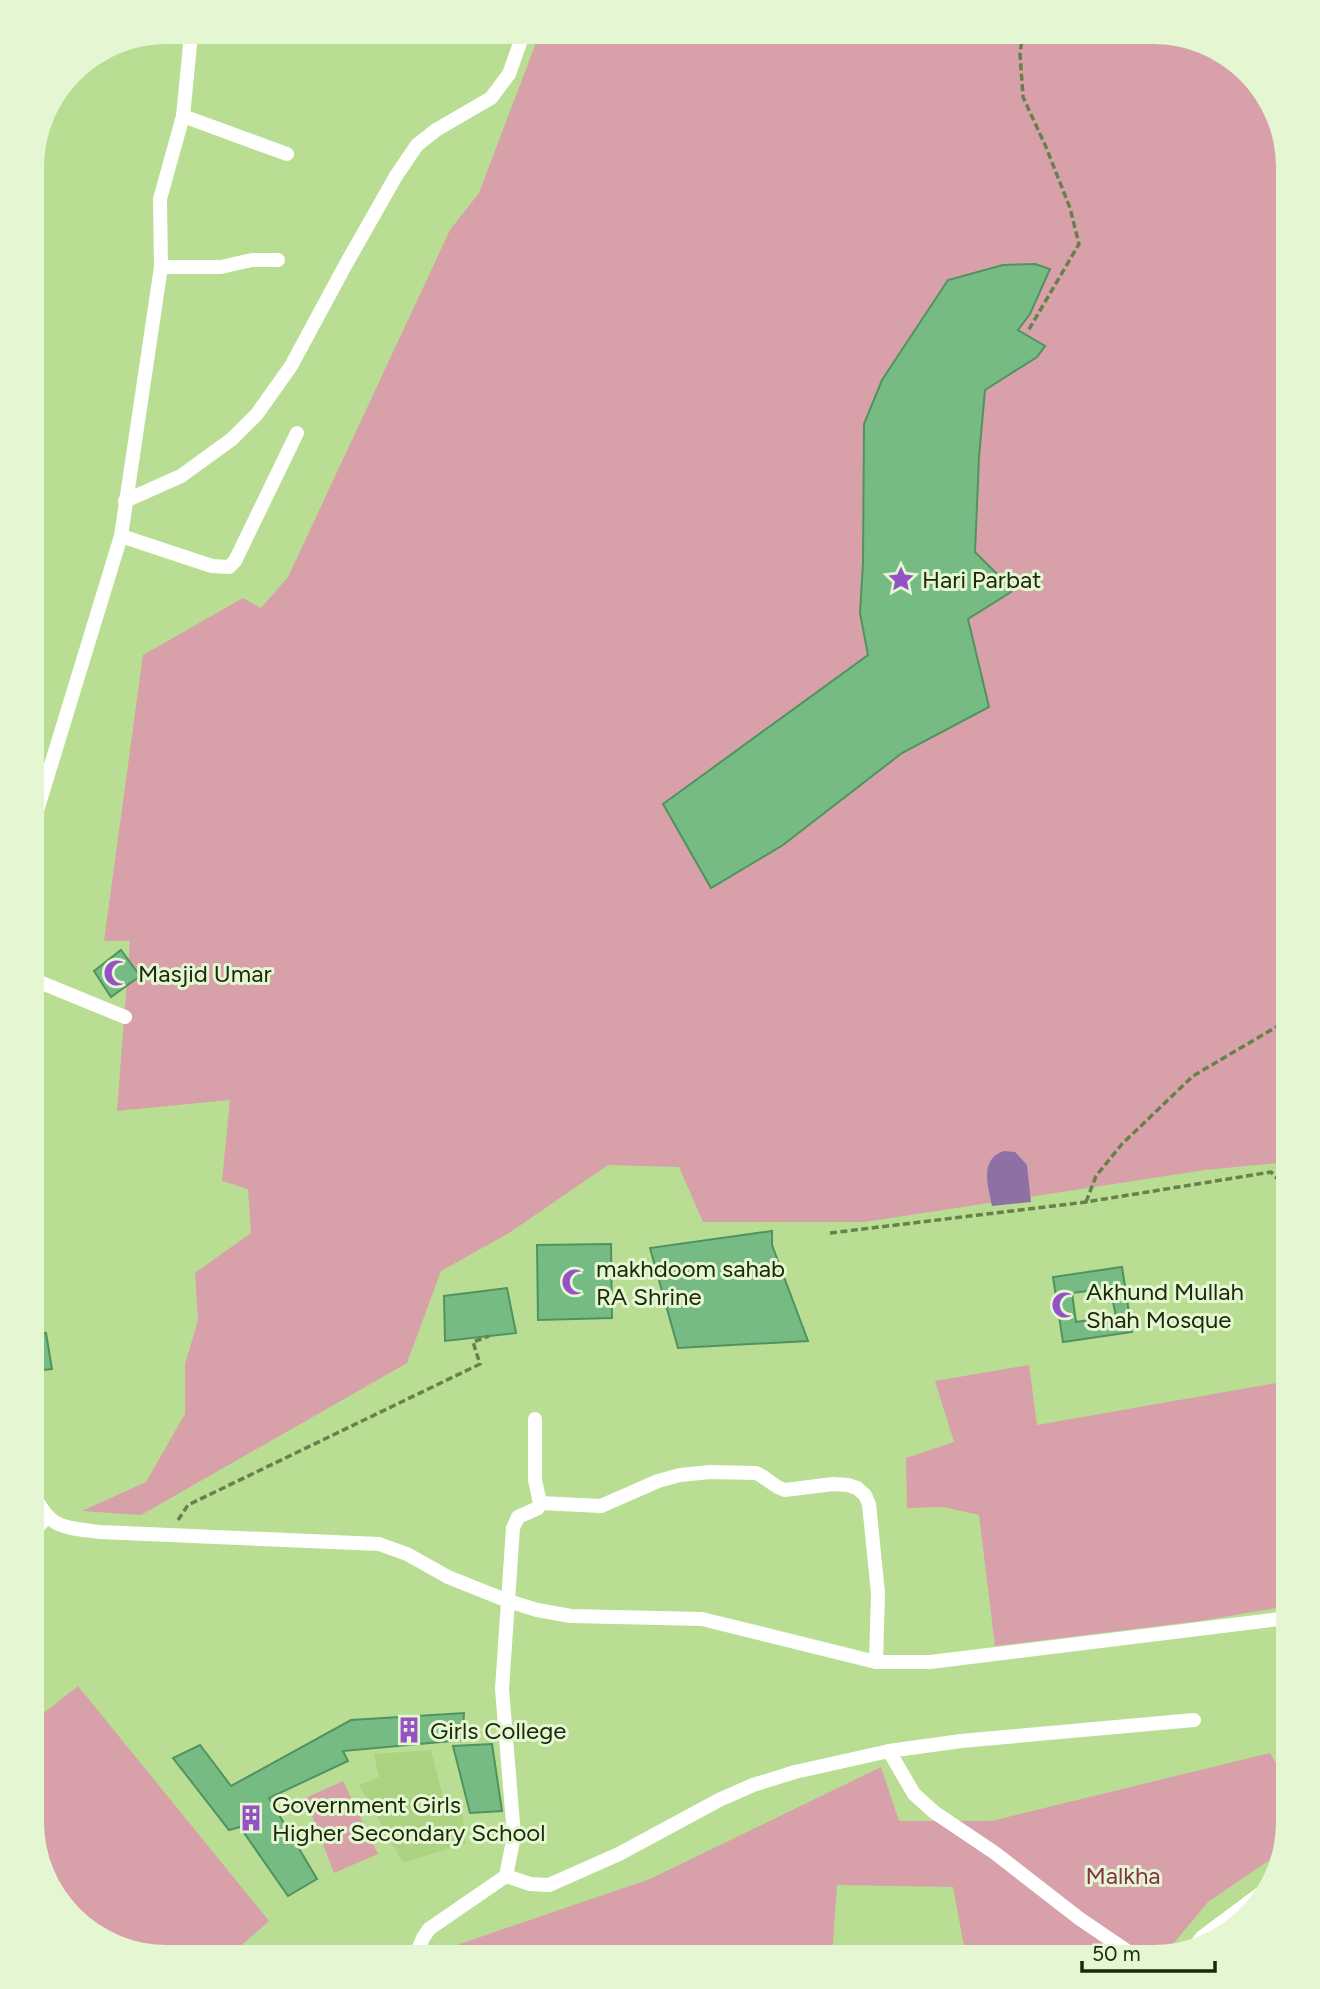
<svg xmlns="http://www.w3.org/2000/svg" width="1320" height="1989" font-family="Figtree,sans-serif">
	<rect width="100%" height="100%" fill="#b9dd92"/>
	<polygon fill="#abd382" points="431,1750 447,1812 462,1813 466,1843 403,1863 359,1785 379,1777 374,1754"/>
	<g fill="#d8a1a9">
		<polygon points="575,32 1161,32 1221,50 1271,100 1288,167 1288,1162 1205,1170 865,1222 703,1222 679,1167 608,1165 509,1233 441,1271 407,1363 141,1515 82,1511 146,1482 185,1414 185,1364 198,1320 195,1273 251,1233 248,1189 222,1181 230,1100 117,1111 130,941 104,941 143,655 243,598 261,608 288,577 450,230 479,193 537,40 582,40"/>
		<polygon points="1029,1365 1037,1425 1288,1381 1288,1606 1199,1621 995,1646 979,1515 943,1507 907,1508 906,1458 954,1442 935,1381"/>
		<polygon points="78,1686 269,1921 228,1957 159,1957 92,1935 49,1889 32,1822 32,1722"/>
		<polygon points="1270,1753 1288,1785 1288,1822 1280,1853 1208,1902 1164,1955 1153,1957 966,1957 953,1887 837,1885 832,1957 443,1957 445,1949 650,1879 881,1767 899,1821 991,1821"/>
		<polygon points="343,1781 378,1854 334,1873 305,1798"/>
	</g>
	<path fill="#8d71a4" d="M1004 1151 1015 1152 1027 1165 1031 1202 992 1206C988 1186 979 1159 1004 1151Z"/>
	<g fill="#77bb84" stroke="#50935f" stroke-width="2" fill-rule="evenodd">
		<polygon points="1035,264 1050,269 1030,314 1018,330 1045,346 1037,357 985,390 979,457 975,552 998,575 1011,592 968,619 989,707 902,753 783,845 711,888 663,804 868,655 860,613 863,563 864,424 882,380 948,280 1003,265"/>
		<polygon points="121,950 140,976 111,997 94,971"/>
		<polygon points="772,1231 772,1245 808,1341 678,1348 650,1248"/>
		<polygon points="611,1244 612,1318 538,1320 537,1245"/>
		<path d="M1122 1267 1132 1332 1063 1342 1053 1277ZM1110 1288 1116 1316 1076 1322 1072 1293Z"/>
		<polygon points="507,1288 516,1333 445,1341 444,1296"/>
		<polygon points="46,1333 52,1369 32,1371 32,1336"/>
		<polygon points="464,1713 462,1740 343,1751 348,1761 269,1798 317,1879 288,1896 240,1827 229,1830 173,1758 200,1745 231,1786 351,1720"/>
		<polygon points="492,1744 502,1811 470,1813 453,1746"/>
	</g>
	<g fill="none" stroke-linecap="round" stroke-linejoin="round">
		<g stroke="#68804c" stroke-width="3.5" stroke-dasharray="7 3.5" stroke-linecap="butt">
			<polyline points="1023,32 1020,54 1023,97 1046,147 1070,208 1079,244 1028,331"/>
			<polyline points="1086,1202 1096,1176 1122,1144 1193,1076 1288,1020"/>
			<polyline points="830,1233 1086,1202 1271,1172 1288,1190"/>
			<polyline points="178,1520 188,1505 480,1364 473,1342 489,1336"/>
		</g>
		<g stroke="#fff" stroke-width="14">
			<polyline points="183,116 287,154"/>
			<polyline points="161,267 221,267 252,260 278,260"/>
			<polyline points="125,501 181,476 232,439 257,414 291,366 346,264 396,176 417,145 436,130 491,98 509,74 524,32"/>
			<polyline points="121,536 212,566 229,567 235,561 297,433"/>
			<polyline points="32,827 121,536 161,267 160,199 183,116 190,45 194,32"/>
			<polyline points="32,979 125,1017"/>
			<path d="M32 1491C50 1529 61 1527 100 1532L379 1544 407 1554 448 1577 508 1601 537 1610 571 1616 702 1619 876 1662H930L1288 1618"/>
			<path d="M540 1503 601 1506 658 1481 680 1475 710 1472 756 1473C768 1478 773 1487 785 1490L833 1484 848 1485 857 1488 865 1495 869 1504 878 1593 876 1662"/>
			<polyline points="32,1533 47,1517"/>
			<polyline points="889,1751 914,1794 934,1812 995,1853 1080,1919 1136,1957"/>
			<polyline points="506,1876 530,1884 549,1885 619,1854 719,1800 753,1785 795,1772 889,1751 961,1741 1194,1720"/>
			<polyline points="1194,1947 1202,1937 1272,1885"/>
			<polyline points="415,1957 423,1938 429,1929 506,1876 514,1836 502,1689 513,1528 518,1517 538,1508 540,1503 535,1480 535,1419"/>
		</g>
	</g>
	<defs>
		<g id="sight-bare" transform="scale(2.1)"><path d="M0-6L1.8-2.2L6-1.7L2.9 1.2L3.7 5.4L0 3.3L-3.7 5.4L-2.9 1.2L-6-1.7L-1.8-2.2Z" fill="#9651c5" stroke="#e4f7d2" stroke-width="2.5" paint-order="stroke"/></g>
		<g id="mosque-bare" transform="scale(2.1)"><path d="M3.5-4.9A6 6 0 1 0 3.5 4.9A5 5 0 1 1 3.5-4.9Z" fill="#9651c5" stroke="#e4f7d2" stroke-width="2.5" paint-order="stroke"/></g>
		<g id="building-bare" transform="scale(2.1)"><path d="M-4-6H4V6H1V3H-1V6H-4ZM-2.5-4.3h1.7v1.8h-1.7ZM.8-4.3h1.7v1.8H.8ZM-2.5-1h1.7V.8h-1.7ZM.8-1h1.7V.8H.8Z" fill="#9651c5" stroke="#e4f7d2" stroke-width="2.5" paint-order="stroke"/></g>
	</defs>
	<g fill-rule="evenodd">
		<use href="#sight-bare" x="901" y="579"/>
		<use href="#mosque-bare" x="117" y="973"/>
		<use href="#mosque-bare" x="575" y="1282"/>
		<use href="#mosque-bare" x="1065" y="1305"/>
		<use href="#building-bare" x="409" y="1730"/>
		<use href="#building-bare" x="251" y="1818"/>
	</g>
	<g text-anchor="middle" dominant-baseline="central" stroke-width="6" stroke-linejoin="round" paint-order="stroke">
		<g font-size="24" fill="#1b280a" stroke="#e4f7d2" text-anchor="start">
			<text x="922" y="579">Hari Parbat</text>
			<text x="138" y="973">Masjid Umar</text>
			<text x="596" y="1268">makhdoom sahab<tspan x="596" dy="28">RA Shrine</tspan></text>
			<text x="1086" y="1291">Akhund Mullah<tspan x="1086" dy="28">Shah Mosque</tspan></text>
			<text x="430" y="1730">Girls College</text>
			<text x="272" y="1804">Government Girls<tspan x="272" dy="28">Higher Secondary School</tspan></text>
		</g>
		<g font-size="24" fill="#833345" stroke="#e4f7d2">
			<text x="1123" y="1875">Malkha</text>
		</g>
	</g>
	<path d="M0 0H1320V1989H0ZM167 44H1153A123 123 0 0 1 1276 167V1822A123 123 0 0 1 1153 1945H167A123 123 0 0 1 44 1822V167A123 123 0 0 1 167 44Z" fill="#e4f7d2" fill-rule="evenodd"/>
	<path d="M1082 1961v10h133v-10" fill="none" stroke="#1b280a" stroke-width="3.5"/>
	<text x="1092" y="1961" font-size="21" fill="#1b280a" stroke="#e4f7d2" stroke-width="5" paint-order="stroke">50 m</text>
</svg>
